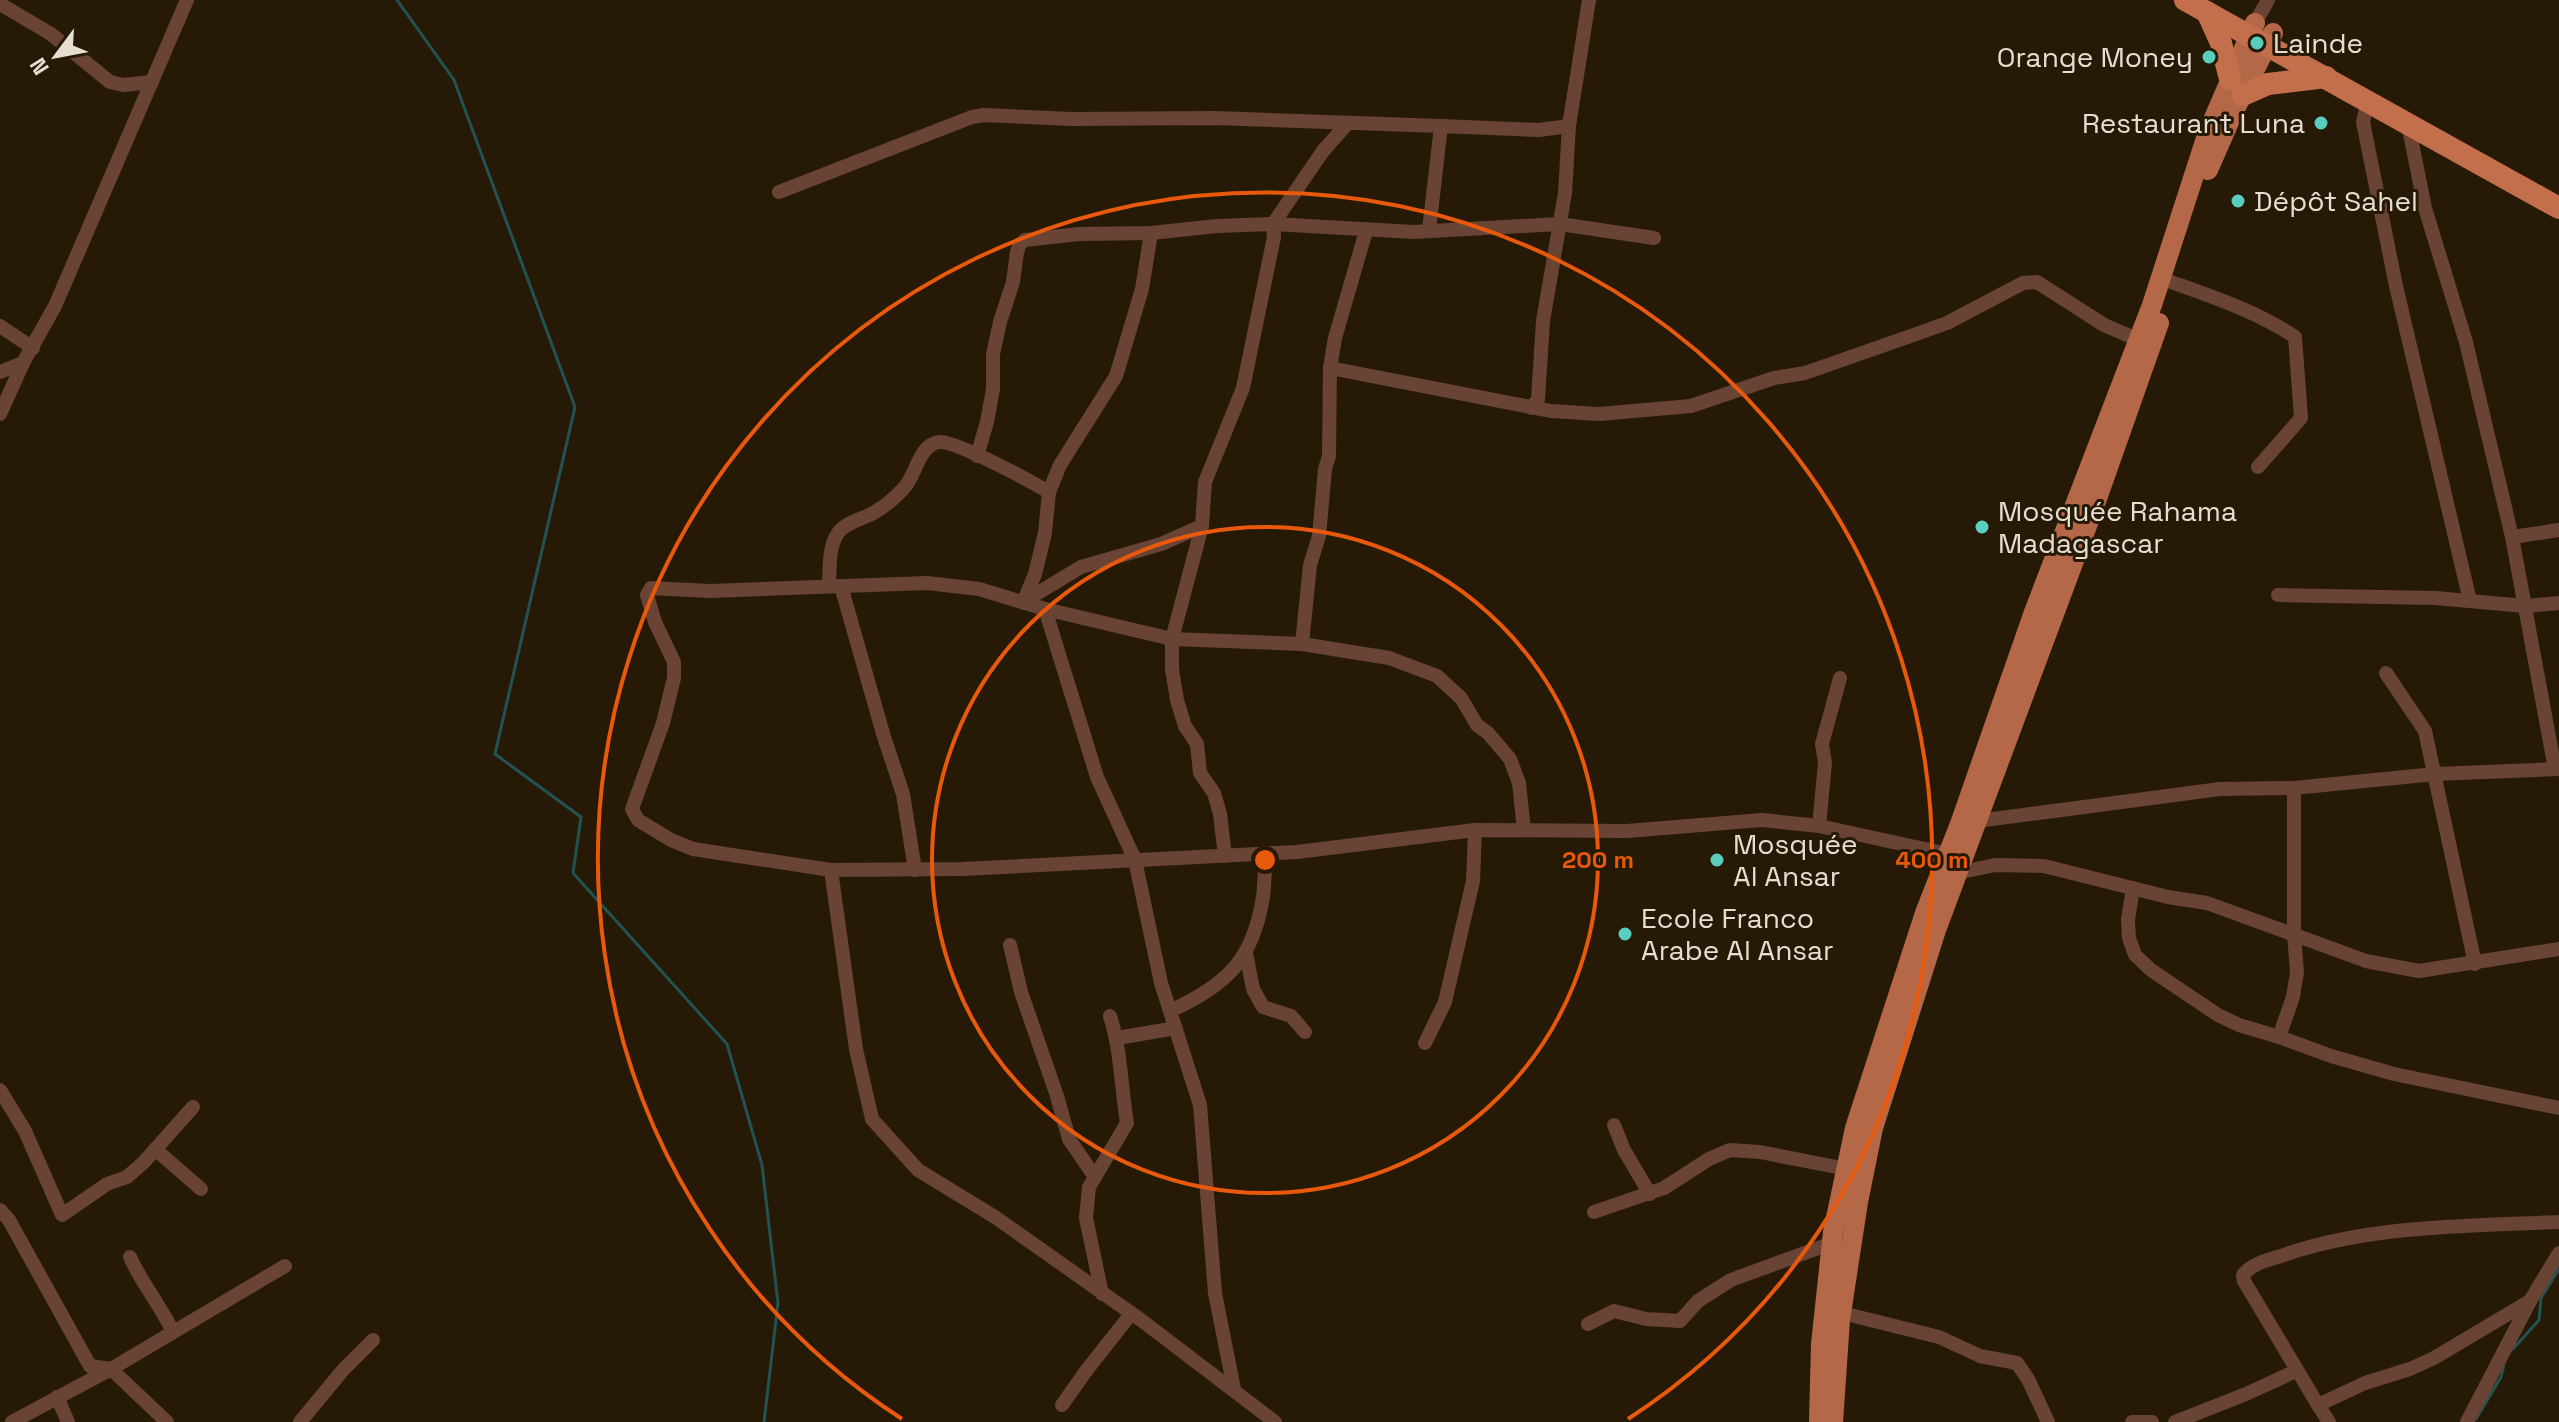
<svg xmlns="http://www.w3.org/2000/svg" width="2559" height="1422" font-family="'Space Grotesk',sans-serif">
	<rect width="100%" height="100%" fill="#261a06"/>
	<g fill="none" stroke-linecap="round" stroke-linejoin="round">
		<g stroke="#235253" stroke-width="3">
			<polyline points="397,0 454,80 575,407 495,754 581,817 573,873 727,1044 762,1165 778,1303 764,1422"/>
			<polyline points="2513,1349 2539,1320 2541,1298 2559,1269"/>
			<polyline points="2476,1419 2501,1377 2504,1365"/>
		</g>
		<g stroke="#694334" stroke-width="14">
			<polyline points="0,4 51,34 110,82 123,85 152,82"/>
			<polyline points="2255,23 2268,0"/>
			<polyline points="2368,101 2363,122 2396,286 2470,601"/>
			<polyline points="2408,124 2425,208 2466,342 2512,537 2555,769"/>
			<polyline points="779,192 972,117 984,115 1071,119 1215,118 1441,126"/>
			<polyline points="1429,230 1441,126 1539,130 1569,126"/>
			<path d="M2171 282C2213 297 2258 312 2295 337L2301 418 2258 467"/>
			<polyline points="0,326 33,348"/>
			<polyline points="1330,368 1551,411 1599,414 1691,406 1774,378 1805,373 1922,332 1947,323 2023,283 2037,282 2104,325 2139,340"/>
			<polyline points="0,372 23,363 55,306 187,0"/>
			<polyline points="1532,408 1538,399 1543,321 1565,193 1569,126 1589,0"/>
			<polyline points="0,414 23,363"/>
			<polyline points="977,456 987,422 993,389 993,354 1000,322 1013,282 1017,252 1020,244 1025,240 1079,234 1151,233 1217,226 1273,224 1414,232 1560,224 1654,238"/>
			<polyline points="2512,537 2559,530"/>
			<path d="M829 586C830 569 828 547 838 533 845 522 864 519 875 512 885 506 895 498 903 489 916 477 918 445 939 442 955 440 1032 482 1049 492"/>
			<polyline points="841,586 884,737 903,794 915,870"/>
			<polyline points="2278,595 2435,598 2526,606 2559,603"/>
			<polyline points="1023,602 1081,567 1161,544 1202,526"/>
			<polyline points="1023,603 1035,574 1045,533 1049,492 1060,465 1116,376 1142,289 1151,233"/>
			<polyline points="1045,609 1172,639 1302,644 1389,658 1437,676 1461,698 1477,725 1488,733 1510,759 1519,783 1524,830"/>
			<polyline points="1302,644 1310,565 1319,536 1325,469 1329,456 1330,368 1335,338 1366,231"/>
			<polyline points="2386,673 2425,731 2475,964"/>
			<polyline points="1970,822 2220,789 2294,788 2435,774 2559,769"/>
			<polyline points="1819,826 1825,763 1822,744 1840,678"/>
			<polyline points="1225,856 1220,814 1214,793 1200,773 1197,744 1185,726 1177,700 1172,669 1172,639 1202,526 1205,482 1243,388 1274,237 1273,224 1323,151 1346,125"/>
			<polyline points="831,870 856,1049 872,1119 918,1170 995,1217 1141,1320 1275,1422"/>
			<polyline points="1957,873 1995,865 2044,866 2168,897 2207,903 2366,961 2419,971 2559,949"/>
			<polyline points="2133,888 2128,920 2129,938 2135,955 2151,970 2218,1015 2239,1025 2279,1037 2331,1056 2394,1074 2559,1108"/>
			<polyline points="1010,945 1021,992 1057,1096 1069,1139 1095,1177"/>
			<polyline points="1246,953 1253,989 1263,1007 1291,1016 1305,1032"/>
			<path d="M1170 1011C1227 985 1253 960 1263 897 1265 882 1264 868 1267 853"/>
			<polyline points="2279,1037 2293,997 2297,972 2294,935 2294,788"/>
			<polyline points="1117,1038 1176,1028"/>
			<polyline points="1425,1043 1445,1002 1460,937 1473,881 1475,830"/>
			<polyline points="0,1090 25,1131 62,1215 107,1184 127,1177 144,1162 193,1107"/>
			<polyline points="1614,1125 1624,1150 1650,1194"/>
			<polyline points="155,1149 201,1189"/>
			<polyline points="0,1210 9,1220 90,1366 111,1369 167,1422"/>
			<polyline points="1594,1212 1664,1188 1709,1159 1730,1150 1760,1152 1847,1169"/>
			<path d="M130 1257C142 1284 161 1306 173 1332"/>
			<path d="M1102 1294 1086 1218 1089 1187 1127 1123C1121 1087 1121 1050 1110 1016"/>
			<path d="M2530 1301 2434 1358 2410 1369 2365 1383 2318 1405 2244 1281 2243 1275C2251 1264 2268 1260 2281 1256 2368 1225 2467 1226 2559 1222"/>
			<polyline points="1842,1313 1939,1337 1980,1356 2017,1363 2028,1379 2048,1422"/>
			<polyline points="1588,1324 1614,1311 1646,1319 1680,1321 1698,1301 1731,1280 1832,1243"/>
			<polyline points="1234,1389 1215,1293 1200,1105 1161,983 1135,860 1097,777 1045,609 979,589 927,583 710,591 651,588 647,595 655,622 674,662 674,678 663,723 632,809 638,820 671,840 693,849 831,870 962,869 1297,852 1475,830 1627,831 1762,820 1819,826 1948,854"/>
			<polyline points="57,1397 68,1422"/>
			<polyline points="1062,1405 1086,1371 1131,1314"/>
			<polyline points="2318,1405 2329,1422"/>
			<polyline points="12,1422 111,1369 285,1266"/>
			<polyline points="300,1422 343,1370 373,1340"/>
			<polyline points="2132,1422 2152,1422"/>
			<polyline points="2175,1422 2246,1394 2296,1371"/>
			<polyline points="2467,1422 2530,1301 2559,1253"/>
		</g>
		<g stroke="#b56848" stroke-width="20">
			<polyline points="2208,170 2233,113 2273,33"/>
			<polyline points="1819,1422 1821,1344 1833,1232 1855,1128 1925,913 1960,824 2034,612 2152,305 2208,132 2255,23"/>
			<polyline points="1833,1422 1840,1320 1858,1202 1873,1128 1936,930 2094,507 2159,323"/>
		</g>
		<g stroke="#c46f4c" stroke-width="22">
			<polyline points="2185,0 2559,208"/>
			<polyline points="2207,12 2221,43 2230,79"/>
			<polyline points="2243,95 2268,84 2326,77"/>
		</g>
	</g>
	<g fill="none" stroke="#e8590c" stroke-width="4">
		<circle cx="1265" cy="860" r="333"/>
		<path d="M902 1419A667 667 0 1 1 1628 1419"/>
	</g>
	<g fill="#59cebe" stroke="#261a06" stroke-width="3">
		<circle cx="2257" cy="43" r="8"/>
		<circle cx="2209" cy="57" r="8"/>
		<circle cx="2321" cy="123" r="8"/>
		<circle cx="2238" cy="201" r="8"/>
		<circle cx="1982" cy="527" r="8"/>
		<circle cx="1717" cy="860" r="8"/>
		<circle cx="1625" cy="934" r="8"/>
	</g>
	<g text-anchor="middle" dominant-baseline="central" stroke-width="6" stroke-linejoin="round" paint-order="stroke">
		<g font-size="28" fill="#e7ded2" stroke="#261a06" text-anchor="start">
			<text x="2273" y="43">Lainde</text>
			<text x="2193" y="57" text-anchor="end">Orange Money</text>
			<text x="2305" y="123" text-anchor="end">Restaurant Luna</text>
			<text x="2254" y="201">Dépôt Sahel</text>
			<text x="1998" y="511">Mosquée Rahama<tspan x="1998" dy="32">Madagascar</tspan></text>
			<text x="1733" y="844">Mosquée<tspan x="1733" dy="32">Al Ansar</tspan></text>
			<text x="1641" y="918">Ecole Franco<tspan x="1641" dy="32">Arabe Al Ansar</tspan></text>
		</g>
	</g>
	<circle cx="1265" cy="860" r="12" fill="#e8590c" stroke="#261a06" stroke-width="4"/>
	<g font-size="24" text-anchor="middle" font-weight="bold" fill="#e8590c" stroke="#261a06" stroke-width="6" stroke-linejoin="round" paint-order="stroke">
		<text x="1598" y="868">200 m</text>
		<text x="1932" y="868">400 m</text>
	</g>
	<g transform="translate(56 56) rotate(238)" stroke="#261a06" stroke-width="6" paint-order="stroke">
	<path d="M0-6L14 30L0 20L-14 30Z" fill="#e7ded2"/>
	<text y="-12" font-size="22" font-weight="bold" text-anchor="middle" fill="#e7ded2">N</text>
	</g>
</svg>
